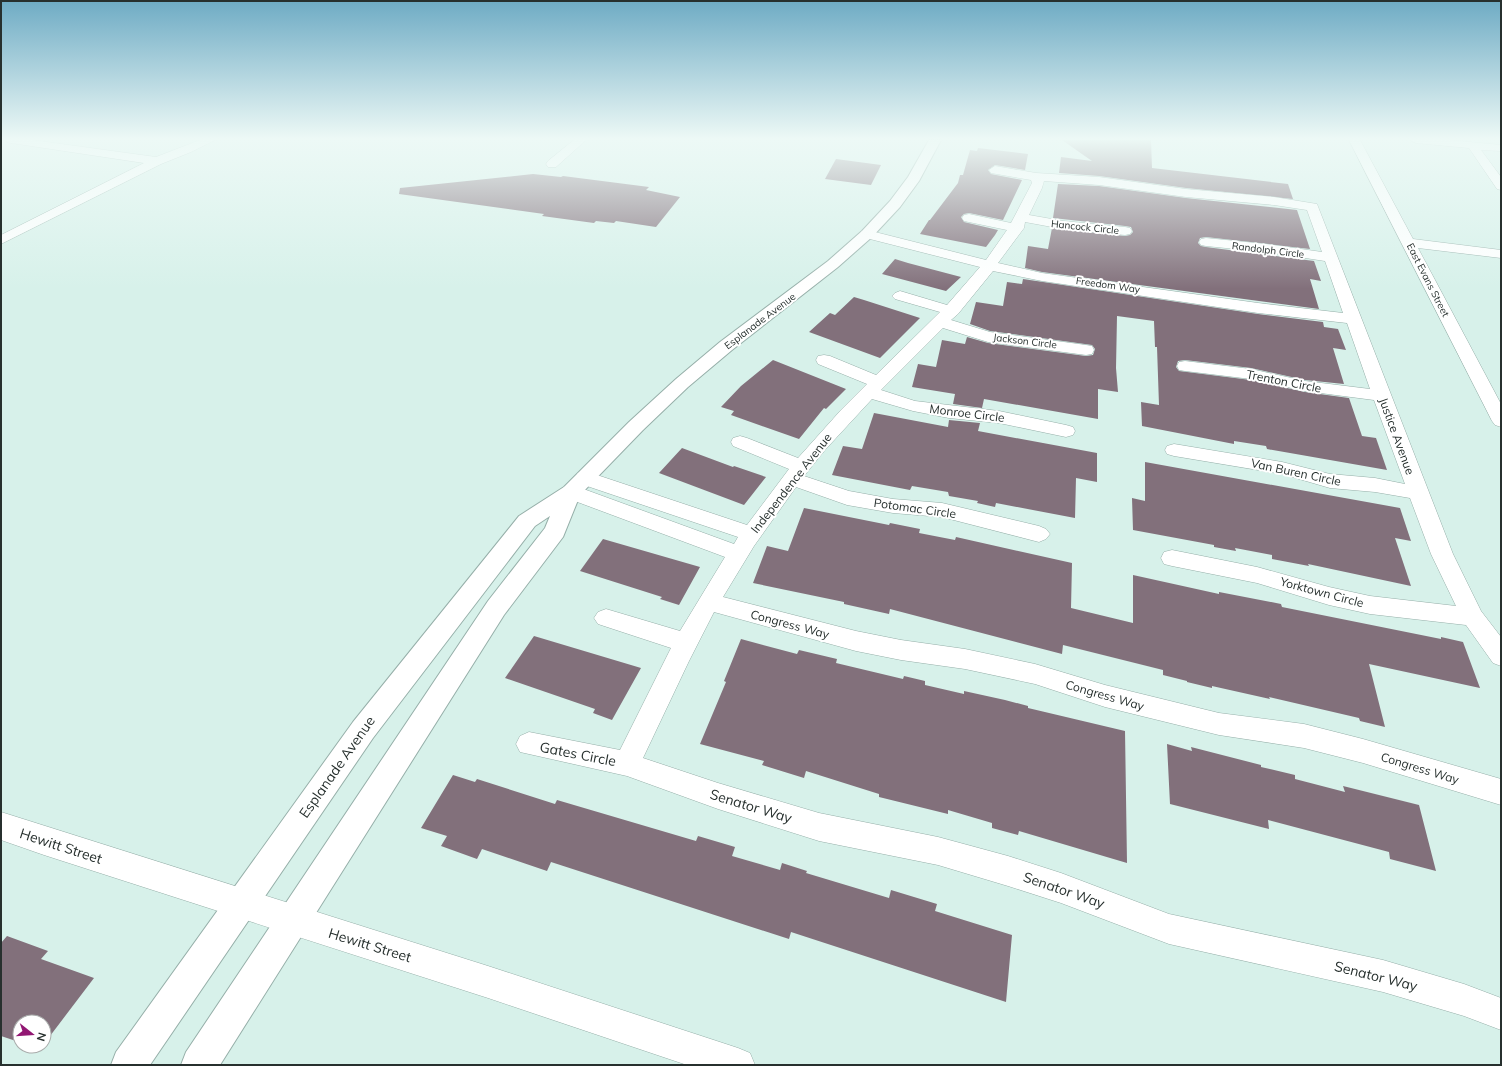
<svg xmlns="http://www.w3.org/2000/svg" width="1502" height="1066" font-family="Mulish,sans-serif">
	<rect width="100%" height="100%" fill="#d7f1ea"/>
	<g fill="#82707b">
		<polygon points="1062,140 1151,140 1152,168 1288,184 1293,199 1186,188 1099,176 1059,173 1061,157 1092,161"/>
		<polygon points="978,148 1028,154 1025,170 995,165 988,170 991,174 1022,180 1003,220 969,213 964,214 961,217 964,222 998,230 995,235 986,247 920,234 929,220 930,220 958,183 960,175 963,175 970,150 977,151"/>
		<polygon points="836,159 881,165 871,185 825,179"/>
		<polygon points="533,174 561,177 563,176 649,187 646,190 680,197 656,227 616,221 614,223 596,221 594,223 542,216 544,214 399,194 400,188"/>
		<polygon points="1058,184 1099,186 1186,198 1297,210 1310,249 1206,237 1200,238 1198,243 1201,246 1206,247 1314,261 1321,281 1310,279 1319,309 1042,272 1025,268 1028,246 1048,249 1052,228 1125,236 1130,235 1133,232 1131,227 1125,226 1053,218"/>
		<polygon points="895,259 908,263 961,277 946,291 882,274"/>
		<polygon points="1023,279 1258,314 1323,322 1324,327 1338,329 1346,350 1333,348 1344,384 1305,380 1251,368 1185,360 1178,361 1176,367 1179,371 1251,380 1305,392 1349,398 1362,436 1376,438 1387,470 1267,449 1266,446 1234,441 1234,444 1142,426 1141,402 1159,405 1157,347 1155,347 1154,321 1117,316 1116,368 1118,392 1098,389 1098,419 984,399 982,408 953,404 955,394 912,387 918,364 936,367 942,340 965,344 967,337 988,343 1086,356 1093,355 1095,349 1092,345 990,331 970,324 976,302 1003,306 1007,282 1022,284"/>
		<polygon points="854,297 864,300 920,318 880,358 809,332 830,313 835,315"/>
		<polygon points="773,360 846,389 826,409 824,408 799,439 731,415 734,411 721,407 741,386"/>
		<polygon points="874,413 948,427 949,420 980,423 978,431 1097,453 1097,482 1076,478 1075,518 996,503 995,507 977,503 978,501 949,496 948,492 912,486 910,490 832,475 843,446 862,449"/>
		<polygon points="682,448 733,467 734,466 766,477 744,505 659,473"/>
		<polygon points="1145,462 1400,508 1411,541 1395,538 1411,586 1308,564 1309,566 1272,559 1272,555 1235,548 1236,551 1214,547 1214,545 1133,530 1132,498 1145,501"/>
		<polygon points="804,508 889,525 890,523 920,529 919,533 955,540 956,537 1072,563 1071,608 1133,623 1133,575 1219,594 1219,592 1281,604 1282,607 1441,639 1441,637 1463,642 1480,688 1369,664 1385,727 1360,721 1359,718 1269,697 1270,699 1212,686 1212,688 1187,682 1187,681 1163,675 1163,670 1063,645 1062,654 890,609 889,614 844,604 844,602 753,583 767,546 788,551"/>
		<polygon points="603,539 700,567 679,605 660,599 662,597 580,571"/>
		<polygon points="534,636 641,668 612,720 593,713 595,709 505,678"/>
		<polygon points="741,639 797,654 799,650 837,659 836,663 903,679 904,676 925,681 925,685 964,694 964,691 1005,700 1028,706 1028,708 1125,731 1127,863 1019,831 1018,835 992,828 992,823 948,810 948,814 879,797 879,794 806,771 804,778 762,765 764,761 700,744 726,682 724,681"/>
		<polygon points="1167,744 1192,751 1191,747 1261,765 1261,767 1295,775 1295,779 1345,792 1343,786 1419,805 1436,871 1390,859 1389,852 1268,820 1269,829 1170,804"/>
		<polygon points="453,775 475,782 477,779 555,804 557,800 696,841 698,836 735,847 732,856 780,870 782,863 807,871 806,873 889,898 891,890 937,904 935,911 1012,935 1006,1002 791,932 789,939 551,862 547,871 482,849 477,859 441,846 447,836 421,828"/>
		<polygon points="7,936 48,951 41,959 94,978 50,1036 44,1034 44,1022 20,1022 20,1036 16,1041 1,1036 1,943"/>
	</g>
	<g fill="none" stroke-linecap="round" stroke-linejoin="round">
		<g stroke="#96afa9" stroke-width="1">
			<g id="minor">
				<polygon points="6,140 32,140 156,157 200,140 215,140 191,152 161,164 1,244 1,235 144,163 11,143 7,142"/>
				<polygon points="574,140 586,140 556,167 548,167 546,164 548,161"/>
				<polygon points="1349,140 1360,140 1413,239 1501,250 1501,258 1418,248 1501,404 1501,427 1495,425 1492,421"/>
				<polygon points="1410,140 1449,140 1501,145 1501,151 1481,150 1501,177 1501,190 1497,189 1469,148 1416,143"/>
				<path d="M995 166 1036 173 1099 177 1186 189 1274 197 1317 204 1453 554 1481 611 1501 637V666L1493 663 1466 625 1370 614 1329 605 1257 583 1172 566 1164 564 1161 558 1164 552 1172 550 1257 567 1329 587 1370 596 1456 606 1431 554 1410 498 1375 492 1330 488 1282 474 1174 456 1167 454 1165 450 1167 446 1174 444 1282 462 1330 474 1375 478 1405 484 1374 400 1305 391 1251 379 1185 371 1179 370 1177 366 1179 362 1185 361 1251 369 1305 381 1370 389 1347 323 1258 313 1042 281 993 271 958 314 951 320 990 332 1086 345 1092 346 1094 350 1092 354 1086 355 988 342 943 328 881 390 915 401 999 411 1066 425 1073 427 1075 431 1073 435 1066 437 999 423 949 418 913 411 872 399 825 450 804 476 849 491 893 499 942 503 1039 526 1046 529 1050 534 1046 539 1039 542 942 517 893 513 847 505 796 487 754 546 723 597 856 631 901 640 965 649 1035 664 1105 685 1219 713 1304 724 1363 739 1501 779V805L1363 763 1304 748 1219 735 1105 707 1035 684 965 669 901 660 856 651 714 612 689 661 643 758 718 783 819 813 938 837 1008 856 1061 873 1169 914 1383 960 1464 984 1501 998V1030L1464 1016 1383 992 1169 944 1061 903 1008 886 938 865 819 841 718 809 627 776 520 752 516 744 520 736 529 732 620 750 671 648 598 624 594 618 598 612 606 609 680 631 725 557 564 497 561 492 564 487 571 485 578 487 734 544 738 537 578 483 575 478 578 473 585 471 747 525 789 469 733 446 731 442 733 438 740 436 747 438 798 458 841 410 867 384 818 364 816 360 818 356 824 355 830 356 876 375 940 312 895 299 892 296 895 293 900 291 947 305 980 267 862 237 860 234 862 231 867 230 986 260 1007 230 964 221 962 218 964 215 969 214 1011 223 1032 183 1031 180 991 173 989 170ZM1044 181 1099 185 1186 197 1274 205 1307 210 1322 252 1266 244 1206 238 1201 239 1199 242 1201 245 1206 246 1266 252 1325 261 1343 313 1258 303 1042 273 998 263 1024 228 1025 222 1063 229 1125 235 1130 234 1132 231 1130 228 1125 227 1063 221 1029 215 1042 188Z"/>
				<polygon points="1,812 488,966 738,1048 750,1053 755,1065 687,1065 488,998 44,855 1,840"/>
			</g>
		</g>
		<g stroke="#96afa9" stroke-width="2">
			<polygon id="major" points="929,140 941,140 919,181 900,207 872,237 838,267 732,350 688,387 643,430 580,495 563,537 504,615 220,1065 181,1065 186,1052 488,601 545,528 550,516 535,526 373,738 150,1065 111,1065 116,1052 353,722 519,516 564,487 629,422 676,379 720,342 828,261 862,231 890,201 908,177"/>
		</g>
		<use href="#minor" fill="#fff" fill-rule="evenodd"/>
		<use href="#major" fill="#fff" fill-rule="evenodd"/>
	</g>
	<linearGradient id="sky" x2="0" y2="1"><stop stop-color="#6eabc4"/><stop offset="0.48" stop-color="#edf9f6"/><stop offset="1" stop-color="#edf9f6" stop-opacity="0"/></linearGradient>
	<rect width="1502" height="289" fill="url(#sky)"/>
	<g text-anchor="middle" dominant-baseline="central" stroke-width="4" stroke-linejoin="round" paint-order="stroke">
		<g font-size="10" fill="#27302e" stroke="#fff">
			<text transform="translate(1085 227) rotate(6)">Hancock Circle</text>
			<text transform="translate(1268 250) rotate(7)">Randolph Circle</text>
			<text transform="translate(1428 280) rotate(63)">East Evans Street</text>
			<text transform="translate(1108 285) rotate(8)">Freedom Way</text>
			<text transform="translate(760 321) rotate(-37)">Esplanade Avenue</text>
			<text transform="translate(1025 341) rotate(7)">Jackson Circle</text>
		</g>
		<g font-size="12" fill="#27302e" stroke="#fff">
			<text transform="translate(1284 381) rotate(11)">Trenton Circle</text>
			<text transform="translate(967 413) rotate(7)">Monroe Circle</text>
			<text transform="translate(1397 436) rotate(70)">Justice Avenue</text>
			<text transform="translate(1296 472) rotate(12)">Van Buren Circle</text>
			<text transform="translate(791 483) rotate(-52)">Independence Avenue</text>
			<text transform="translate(915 508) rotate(8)">Potomac Circle</text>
			<text transform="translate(1322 592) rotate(15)">Yorktown Circle</text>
			<text transform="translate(790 624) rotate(15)">Congress Way</text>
			<text transform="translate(1105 695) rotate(16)">Congress Way</text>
			<text transform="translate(1420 768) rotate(17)">Congress Way</text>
		</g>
		<g font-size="14" fill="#27302e" stroke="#fff">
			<text transform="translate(578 754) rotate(11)">Gates Circle</text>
			<text transform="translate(337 767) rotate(-55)">Esplanade Avenue</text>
			<text transform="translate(751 806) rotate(17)">Senator Way</text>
			<text transform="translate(61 846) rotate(18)">Hewitt Street</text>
			<text transform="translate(1064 890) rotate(19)">Senator Way</text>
			<text transform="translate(370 945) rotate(17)">Hewitt Street</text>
			<text transform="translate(1376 976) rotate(14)">Senator Way</text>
		</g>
	</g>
	<rect width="1502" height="1066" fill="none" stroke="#27302e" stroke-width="4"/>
	<g transform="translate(32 1034) rotate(107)"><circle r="19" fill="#ffffff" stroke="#a9acab"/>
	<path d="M0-3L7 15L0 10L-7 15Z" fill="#921773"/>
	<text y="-6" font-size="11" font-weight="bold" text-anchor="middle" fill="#27302e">N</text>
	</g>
</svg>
